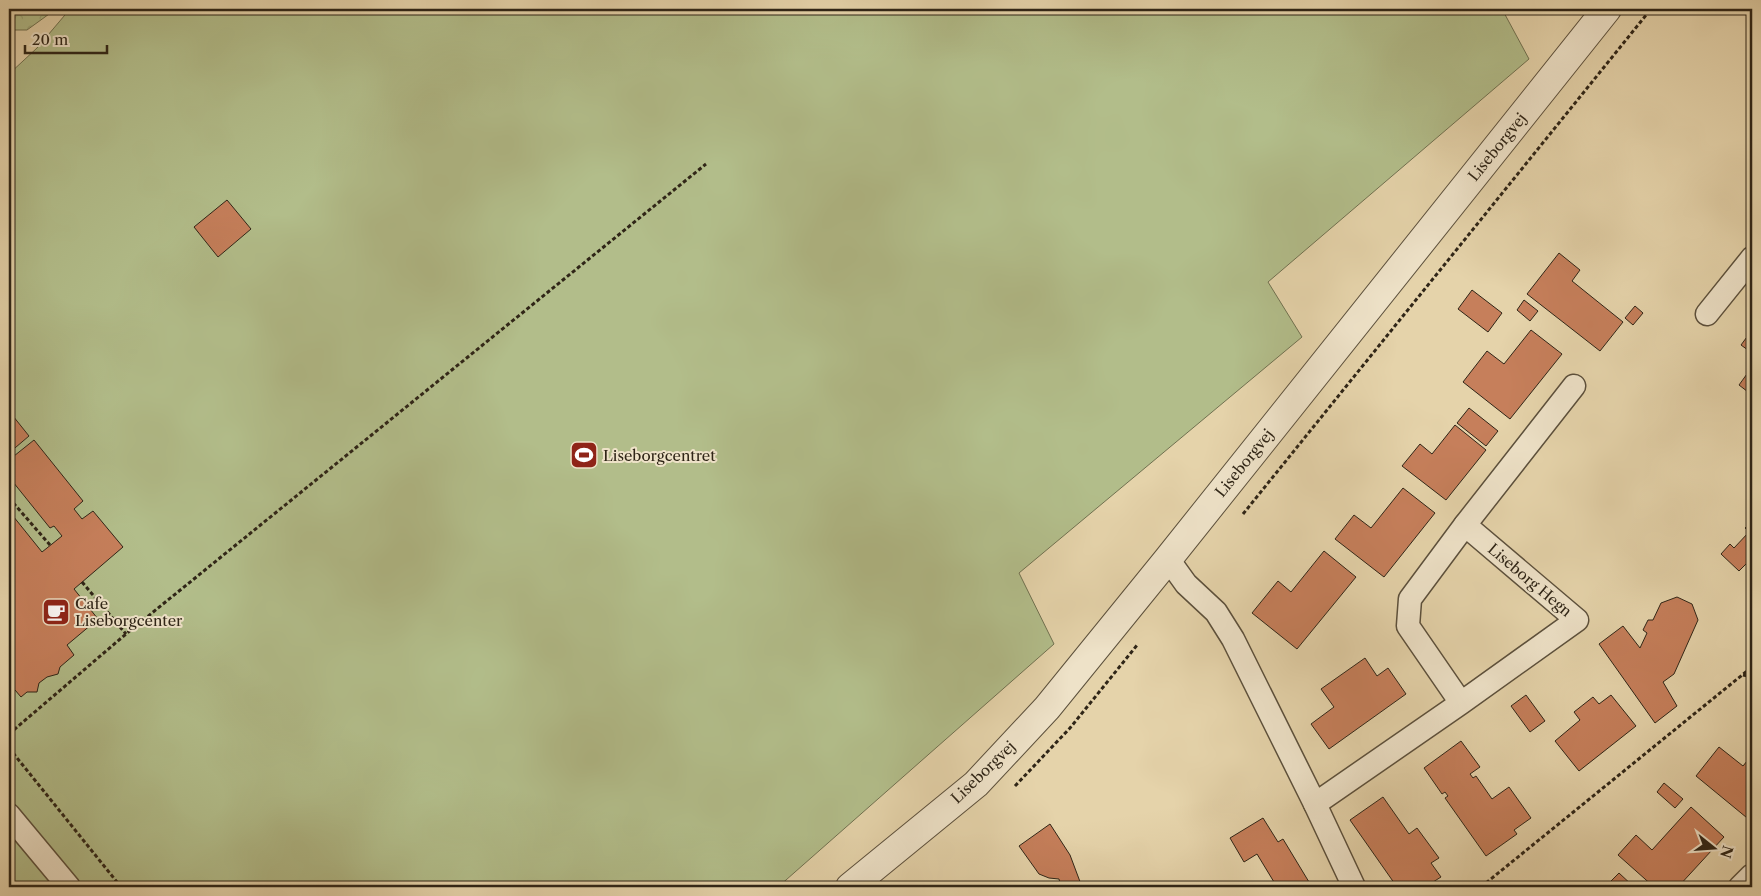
<svg xmlns="http://www.w3.org/2000/svg" width="1761" height="896" font-family="'Libre Caslon Text',serif">
	<defs>
		<pattern id="forest-crowns" width="20" height="18" patternUnits="userSpaceOnUse" patternTransform="scale(1.25)"><rect width="20" height="18" fill="#b2bd8a"/><path d="M2 6a3 3 0 1 1 6 0M12 15a3 3 0 1 1 6 0" fill="none" stroke="#99a276"/></pattern>
	</defs>
	<rect width="100%" height="100%" fill="#e5d3aa"/>
	<filter id="stains"><feTurbulence type="fractalNoise" baseFrequency=".004" numOctaves="4"/><feColorMatrix values="0 0 0 0 .2 0 0 0 0 .09 0 0 0 0 .02 0 0 0 .5 -.17"/></filter>
	<radialGradient id="worn" r=".72"><stop offset=".6" stop-color="#630" stop-opacity="0"/><stop offset="1" stop-color="#630" stop-opacity=".3"/></radialGradient>
	<polygon fill="url(#forest-crowns)" stroke="#707150" points="9,9 56,9 27,30 9,30"/>
	<polygon fill="#b2bd8a" stroke="#707150" points="70,9 1502,9 1529,59 1268,282 1302,337 1019,573 1054,644 778,887 9,887 9,74 37,48"/>
	<g fill="#c67f5b" stroke="#2f2517">
		<polygon points="227,200 251,229 218,257 194,227"/>
		<polygon points="1559,253 1580,270 1572,281 1623,322 1600,351 1527,294"/>
		<polygon points="1472,290 1502,313 1488,332 1458,309"/>
		<polygon points="1524,300 1538,311 1530,321 1517,310"/>
		<polygon points="1635,306 1643,313 1633,325 1625,318"/>
		<polygon points="1531,330 1562,354 1510,419 1463,382 1487,351 1504,364"/>
		<polygon points="1752,330 1752,353 1741,345"/>
		<polygon points="1752,367 1752,395 1739,385"/>
		<polygon points="1469,408 1498,431 1486,446 1457,423"/>
		<polygon points="9,411 29,436 9,453"/>
		<polygon points="1455,425 1486,450 1446,500 1402,466 1420,444 1432,454"/>
		<polygon points="34,440 83,501 74,509 82,519 93,511 123,547 74,589 98,619 67,645 74,655 60,667 58,674 47,677 39,683 37,692 27,692 21,697 15,690 9,695 9,511 42,552 62,536 54,526 50,528 9,477 9,460"/>
		<polygon points="1403,488 1435,513 1384,577 1335,539 1354,515 1371,528"/>
		<polygon points="1752,521 1752,566 1748,562 1739,571 1721,554 1730,544 1734,548 1749,532 1745,528"/>
		<polygon points="1324,551 1356,577 1297,649 1252,613 1278,581 1291,592"/>
		<polygon points="1677,597 1692,604 1698,620 1674,674 1663,682 1677,706 1655,723 1599,644 1623,626 1640,648 1647,633 1643,630 1648,620 1653,620 1661,603"/>
		<polygon points="1365,658 1377,676 1388,668 1406,694 1329,749 1311,724 1334,707 1321,689"/>
		<polygon points="1526,695 1545,721 1530,732 1511,706"/>
		<polygon points="1611,695 1636,726 1579,771 1555,741 1580,720 1574,712 1593,697 1599,704"/>
		<polygon points="1461,741 1480,767 1470,774 1473,778 1476,776 1492,799 1509,787 1531,818 1514,830 1517,834 1486,856 1445,798 1448,796 1445,792 1442,794 1424,768"/>
		<polygon points="1719,747 1743,766 1752,755 1752,822 1696,776"/>
		<polygon points="1664,783 1683,799 1675,808 1657,792"/>
		<polygon points="1383,797 1409,834 1417,828 1439,858 1431,863 1441,877 1425,887 1397,887 1350,820"/>
		<polygon points="1691,807 1724,837 1678,887 1654,887 1618,855 1636,835 1652,850"/>
		<polygon points="1263,818 1278,842 1283,839 1312,887 1277,887 1257,854 1244,862 1230,838"/>
		<polygon points="1050,824 1070,855 1082,887 1061,887 1059,879 1049,878 1039,874 1019,846"/>
		<polygon points="1619,873 1634,887 1605,887"/>
	</g>
	<g fill="none" stroke-linecap="round" stroke-linejoin="round">
		<g stroke="#5c503c" stroke-width="25">
			<g id="minor">
				<polyline points="1707,314 1752,258"/>
				<polyline points="1465,525 1574,386"/>
				<polyline points="1168,559 1186,584 1216,612 1233,639 1315,804 1354,887"/>
				<polyline points="1315,804 1461,703 1577,620 1465,525 1410,599 1408,626 1461,703"/>
				<polyline points="9,815 69,887"/>
				<polyline points="1740,887 1751,876"/>
			</g>
		</g>
		<g stroke="#5c503c" stroke-width="30">
			<polyline id="tertiary" points="850,887 976,784 1047,708 1168,559 1607,9"/>
		</g>
		<g stroke="#2f2517" stroke-width="3" stroke-dasharray="4 2.5" stroke-linecap="butt">
			<polyline points="9,498 50,545"/>
			<polyline points="1243,514 1651,9"/>
			<polyline points="82,582 126,634"/>
			<polyline points="1743,675 1752,677"/>
			<polyline points="9,734 126,634 706,164"/>
			<polyline points="9,748 121,887"/>
			<polyline points="1015,786 1070,728 1138,644"/>
			<polyline points="1481,887 1752,667"/>
		</g>
		<use href="#minor" stroke="#eee2c8" stroke-width="22"/>
		<use href="#tertiary" stroke="#eee2c8" stroke-width="28"/>
	</g>
	<defs>
		<g id="stadium-square" transform="scale(1.4375)"><rect x="-9" y="-9" width="18" height="18" rx="4" fill="#8f2418" stroke="#eee2c8"/><path d="M0-5a6.5 5 0 1 0 0 10a6.5 5 0 1 0 0-10ZM-3.5-1.8h7v3.6h-7Z" fill="#fff"/></g>
		<g id="cafe-square" transform="scale(1.4375)"><rect x="-9" y="-9" width="18" height="18" rx="4" fill="#8f2418" stroke="#eee2c8"/><path d="M-5.5-4.5H6V0H3Q3 3.5 0 3.5H-2.5Q-5.5 3.5-5.5 0ZM3-3.2v2h1.7v-2ZM-6 4.5H4V6H-6Z" fill="#fff"/></g>
	</defs>
	<g fill-rule="evenodd">
		<use href="#stadium-square" x="584" y="455"/>
		<use href="#cafe-square" x="56" y="612"/>
	</g>
	<g text-anchor="middle" dominant-baseline="central" stroke-width="4" stroke-linejoin="round" paint-order="stroke">
		<g font-size="15" fill="#2f2517" stroke="#eee2c8">
			<text transform="translate(1497 147) rotate(-51)">Liseborgvej</text>
			<text transform="translate(1244 463) rotate(-51)">Liseborgvej</text>
			<text transform="translate(1530 580) rotate(40)">Liseborg Hegn</text>
			<text transform="translate(983 772) rotate(-44)">Liseborgvej</text>
		</g>
		<g font-size="15" fill="#2f2517" stroke="#eee2c8" text-anchor="start">
			<text x="603" y="455">Liseborgcentret</text>
			<text x="75" y="603">Cafe<tspan x="75" dy="17">Liseborgcenter</tspan></text>
		</g>
	</g>
	<rect width="1761" height="896" fill="none" stroke="#e5d3aa" stroke-width="30"/>
	<rect x="10" y="10" width="1741" height="876" fill="none" stroke="#2f2517" stroke-width="2.5"/>
	<rect x="15" y="15" width="1731" height="866" fill="none" stroke="#2f2517"/>
	<g transform="translate(1714 848) rotate(107)" stroke="#eee2c8" stroke-width="4" paint-order="stroke">
	<path d="M0-4L9 19L0 12L-9 19Z" fill="#2f2517"/>
	<text y="-8" font-size="14" font-weight="bold" text-anchor="middle" fill="#2f2517">N</text>
	</g>
	<path d="M25 45v8h82v-8" fill="none" stroke="#2f2517" stroke-width="2.5"/>
	<text x="32" y="45" font-size="15" fill="#2f2517" stroke="#eee2c8" stroke-width="4" paint-order="stroke">20 m</text>
	<rect width="100%" height="100%" filter="url(#stains)"/>
	<rect width="100%" height="100%" fill="url(#worn)"/>
</svg>
